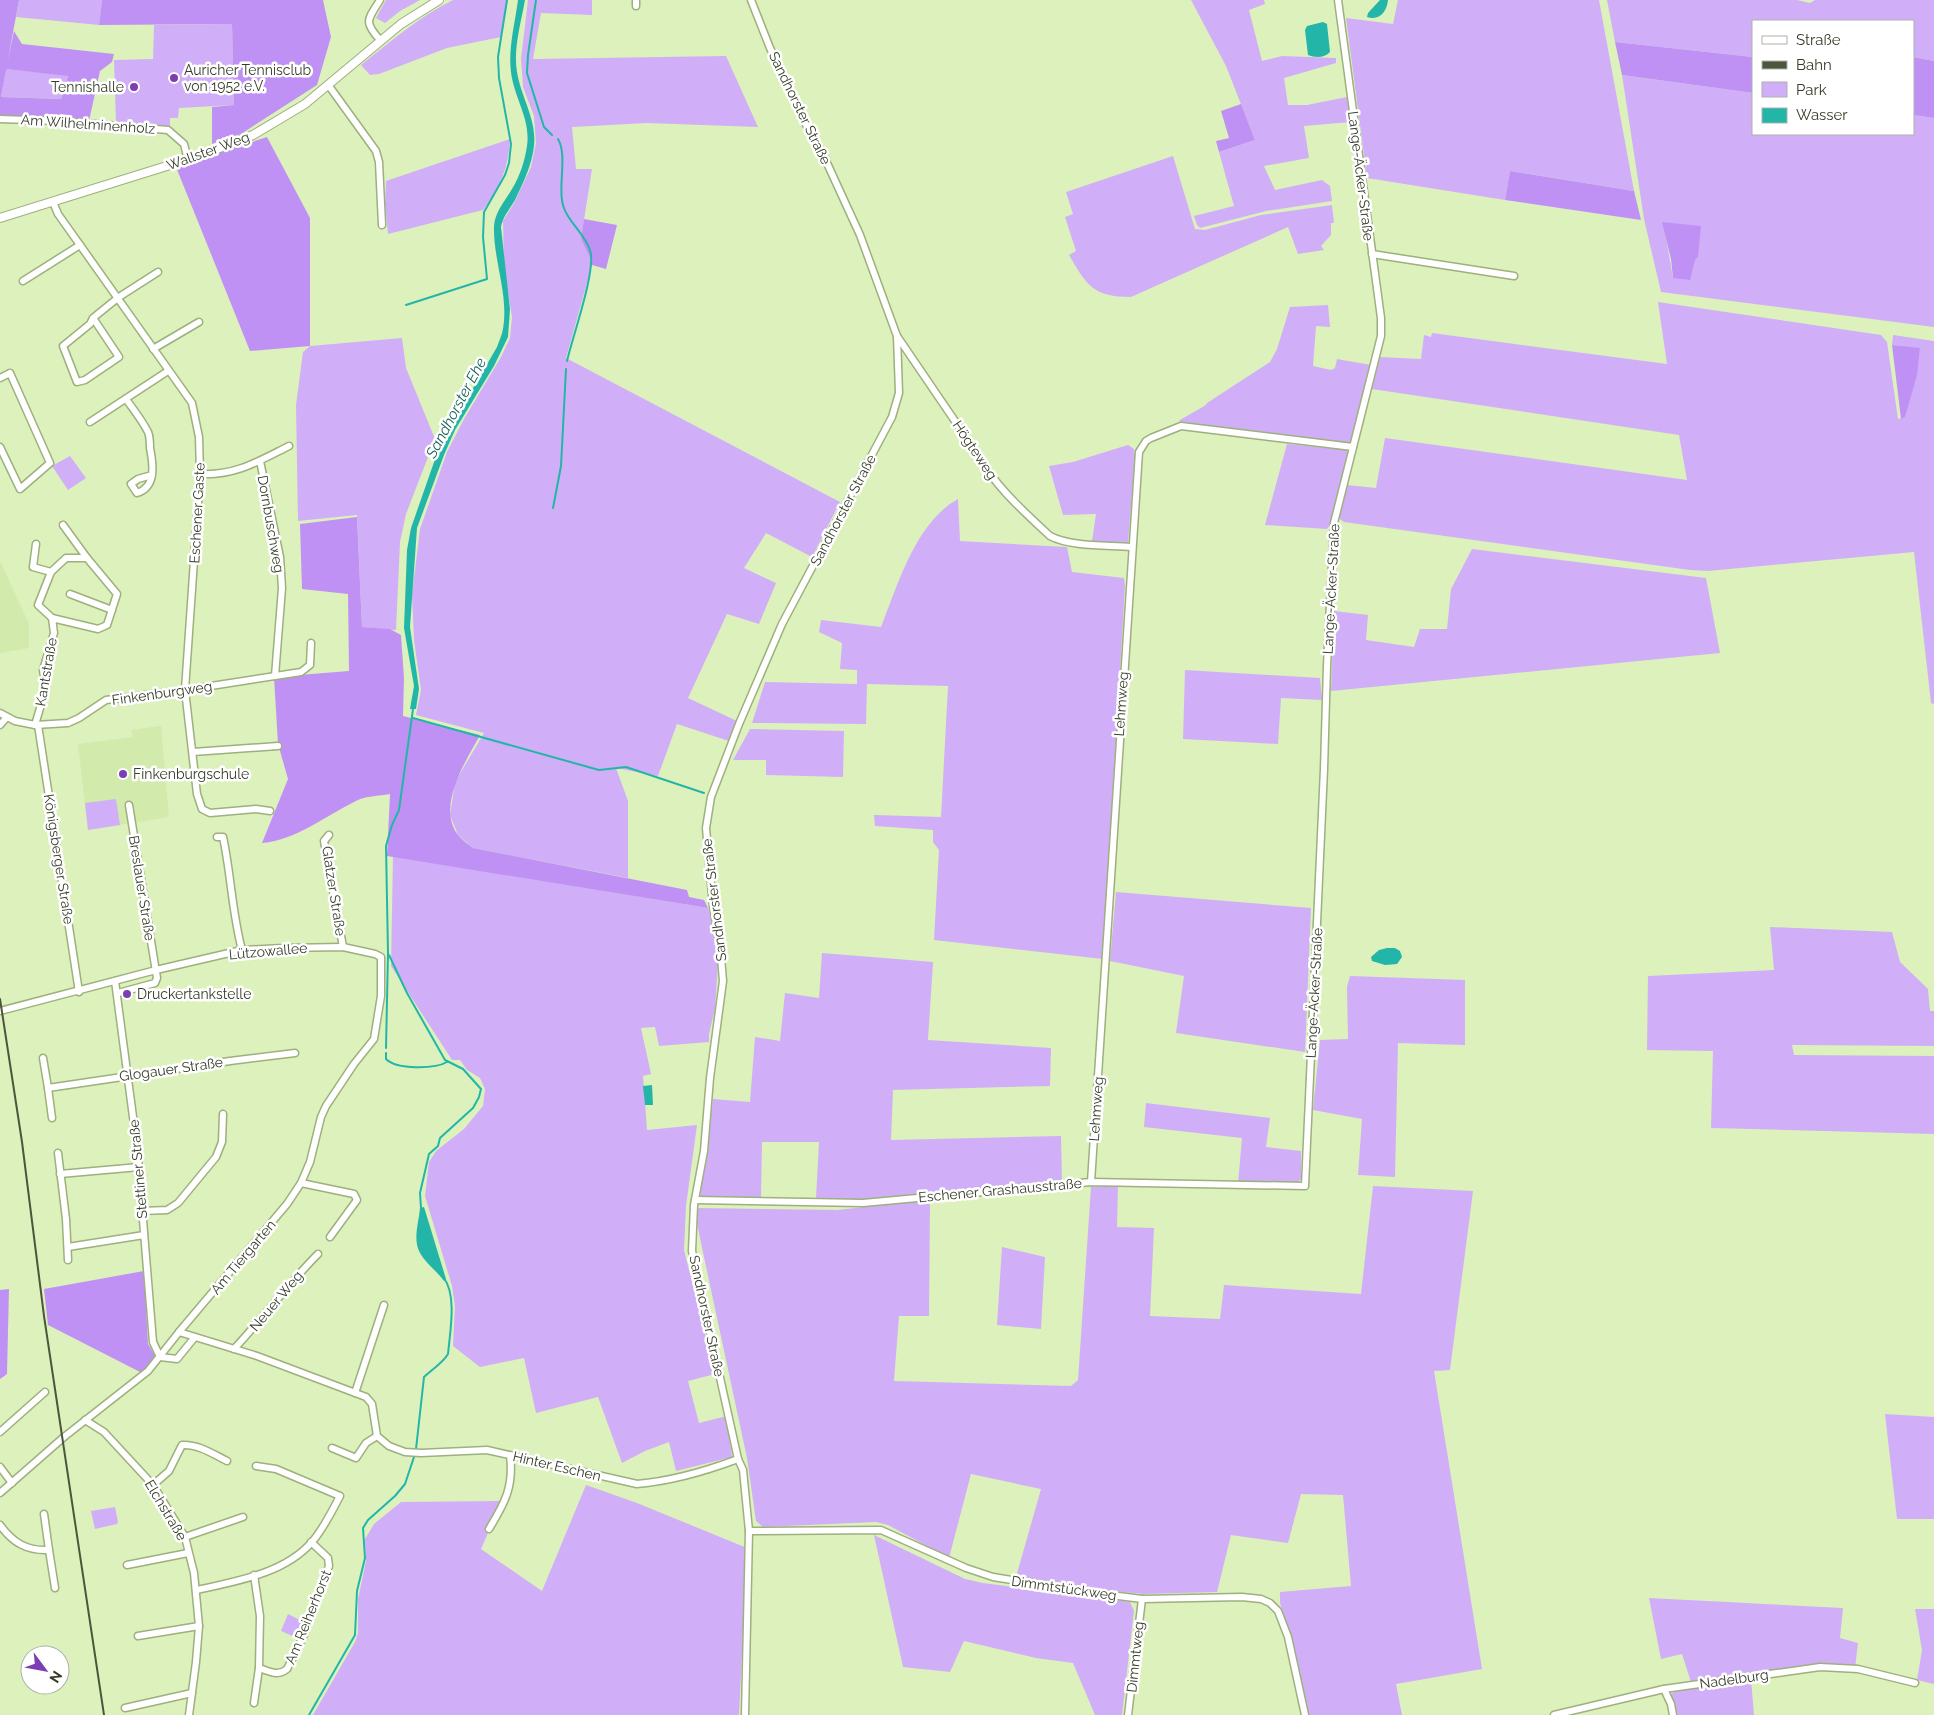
<svg xmlns="http://www.w3.org/2000/svg" width="1934" height="1715" font-family="Raleway,sans-serif">
	<rect width="100%" height="100%" fill="#ddf1bc"/>
	<g fill="#d3eaad">
		<polygon points="0,561 29,624 29,648 0,653"/>
		<polygon points="161,726 169,817 88,830 78,744 133,737 131,730"/>
	</g>
	<g fill="#d0aff8" fill-rule="evenodd">
		<polygon points="19,0 102,0 99,25 16,17"/>
		<polygon points="386,0 420,0 400,11 385,23 376,18"/>
		<path d="M453 0H508L501 37 447 48 379 74 370 75 361 65C390 42 420 16 453 0Z"/>
		<polygon points="528,0 592,0 592,15 541,13 533,59 726,56 758,127 647,123 572,127 576,169 592,169 581,239 589,256 592,265 566,358 840,502 812,557 766,533 744,568 776,583 759,624 727,614 688,698 737,721 729,741 677,724 658,776 616,768 628,801 628,878 473,848 458,835 450,815 455,782 484,733 416,715 421,690 414,640 412,595 420,529 447,452 464,419 501,357 510,338 512,317 504,267 503,221 514,203 531,167 536,143 534,116 523,87 521,59"/>
		<polygon points="1191,0 1264,0 1265,4 1249,10 1262,61 1282,56 1336,58 1336,63 1284,78 1288,105 1307,105 1347,97 1351,122 1304,126 1309,158 1264,166 1275,190 1322,180 1330,186 1332,201 1266,211 1200,228 1197,225 1194,216 1234,206 1219,152 1255,140 1226,66"/>
		<polygon points="1398,0 1599,0 1634,191 1510,171 1505,200 1367,178 1346,18 1393,24"/>
		<polygon points="1607,0 1797,0 1810,3 1815,0 1934,0 1934,61 1913,57 1913,21 1753,21 1753,57 1615,42"/>
		<polygon points="232,24 234,105 179,108 178,118 170,118 170,127 116,123 114,60 153,59 154,25"/>
		<polygon points="6,69 68,75 61,99 1,97"/>
		<path d="M1622 75 1753 93V134H1913V115L1934 118V327L1661 292 1644 219ZM1664 226 1698 257 1673 278Z"/>
		<path d="M510 139C508 170 501 184 483 210L388 234 385 204 386 181Z"/>
		<path d="M1173 156 1195 229 1205 230 1261 215 1332 205 1334 223H1331V235L1321 246 1324 250 1298 254 1288 227 1131 297C1094 297 1087 286 1069 255L1076 251 1065 217 1073 214 1066 192Z"/>
		<polygon points="1658,302 1881,335 1887,342 1898,419 1905,417 1920,349 1892,345 1893,335 1934,341 1934,704 1931,703 1914,552 1708,571 1690,570 1344,522 1340,519 1339,514 1347,485 1376,488 1385,438 1687,480 1679,435 1372,389 1380,357 1421,359 1424,335 1431,337 1432,333 1667,364"/>
		<polygon points="1328,305 1330,327 1316,326 1313,366 1331,370 1335,368 1337,359 1371,365 1352,442 1347,444 1179,424 1180,420 1206,405 1207,403 1270,362 1277,349 1290,307"/>
		<polygon points="402,338 406,368 435,439 406,514 400,542 396,630 362,627 357,515 298,521 296,405 303,352 310,346"/>
		<polygon points="1287,444 1347,450 1348,455 1331,524 1327,529 1265,525"/>
		<polygon points="1128,445 1134,449 1135,457 1128,543 1124,545 1092,541 1096,514 1063,515 1049,466 1073,462"/>
		<polygon points="70,456 86,478 68,490 52,466"/>
		<path d="M958 499 960 541 1067 547 1072 572 1124 578 1125 586 1103 959 934 940 939 850 933 842V830L875 826 874 815 941 817 948 686 867 684 866 724 752 723 765 682 857 684V670L840 669 842 643 819 632 821 620 881 627C898 584 916 522 958 499Z"/>
		<polygon points="1472,549 1706,578 1720,653 1331,691 1334,611 1368,615 1366,640 1414,647 1420,629 1447,629 1451,589"/>
		<polygon points="1185,670 1320,678 1322,700 1281,698 1278,744 1183,739"/>
		<polygon points="750,729 844,731 843,777 766,775 766,760 733,760"/>
		<polygon points="116,799 120,825 88,830 85,803"/>
		<polygon points="393,856 708,908 710,912 718,963 715,1009 709,1034 709,1042 659,1046 655,1027 641,1028 651,1074 643,1076 647,1130 697,1125 686,1206 684,1250 715,1374 688,1381 699,1423 727,1416 732,1457 676,1471 669,1442 645,1451 622,1463 598,1397 536,1413 524,1358 480,1367 453,1346 455,1306 452,1286 425,1196 429,1162 436,1151 464,1129 483,1106 485,1089 480,1078 467,1070 460,1060 452,1060 391,966"/>
		<polygon points="1116,892 1311,908 1305,1052 1176,1033 1184,976 1110,961"/>
		<polygon points="1770,927 1892,932 1900,962 1928,989 1930,1011 1934,1011 1934,1046 1792,1045 1794,1055 1934,1056 1934,1134 1711,1128 1713,1051 1647,1050 1648,976 1774,970"/>
		<polygon points="822,953 933,962 928,1040 1051,1048 1050,1086 893,1090 891,1140 1061,1136 1062,1182 861,1200 816,1198 819,1142 762,1142 761,1197 700,1198 713,1099 750,1102 755,1037 780,1041 785,993 819,998"/>
		<polygon points="1350,976 1465,980 1465,1045 1398,1043 1395,1177 1358,1175 1362,1119 1313,1110 1320,1040 1348,1039 1347,987"/>
		<polygon points="1146,1103 1270,1118 1266,1147 1301,1151 1301,1179 1295,1185 1238,1184 1242,1138 1144,1127"/>
		<polygon points="1118,1185 1117,1227 1154,1228 1150,1316 1220,1319 1224,1285 1361,1294 1373,1186 1473,1191 1450,1370 1434,1371 1482,1669 1396,1684 1402,1715 1309,1715 1291,1639 1280,1603 1280,1592 1351,1586 1343,1495 1301,1494 1288,1543 1231,1535 1217,1592 1143,1594 1094,1589 1016,1577 1041,1489 971,1474 949,1558 888,1525 876,1522 763,1527 756,1521 747,1458 701,1243 695,1213 699,1208 837,1210 930,1200 929,1316 899,1316 894,1381 1071,1386 1078,1380 1091,1187"/>
		<polygon points="1002,1247 1045,1257 1041,1329 997,1325"/>
		<polygon points="1885,1414 1934,1417 1934,1519 1897,1519"/>
		<polygon points="586,1485 637,1503 747,1548 739,1715 313,1715 355,1642 358,1633 358,1599 366,1561 365,1539 374,1524 401,1502 502,1501 481,1549 542,1591"/>
		<polygon points="115,1507 118,1522 117,1524 95,1529 91,1511"/>
		<polygon points="874,1535 965,1579 983,1583 1130,1602 1134,1611 1122,1715 1095,1715 1073,1663 1036,1658 964,1641 950,1672 903,1667"/>
		<path d="M1649 1598 1843 1608 1840 1638 1858 1643 1855 1668C1800 1661 1745 1675 1691 1682L1682 1654 1661 1659Z"/>
		<polygon points="1915,1609 1934,1609 1934,1684 1917,1680 1922,1650"/>
		<polygon points="288,1614 304,1622 297,1638 281,1631"/>
		<polygon points="1751,1679 1754,1715 1677,1715 1670,1695 1674,1692"/>
	</g>
	<g fill="#c091f4">
		<polygon points="0,0 19,0 1,97 61,99 68,76 6,69 14,31 22,44 114,54 112,62 100,71 89,121 0,118"/>
		<polygon points="102,0 323,0 331,37 317,85 241,134 212,144 212,107 234,105 232,24 99,25"/>
		<polygon points="1615,42 1753,57 1753,93 1622,75"/>
		<polygon points="1913,57 1934,61 1934,118 1913,115"/>
		<polygon points="1241,104 1255,140 1219,152 1216,141 1229,138 1221,111"/>
		<polygon points="267,137 310,218 310,346 250,351 176,167"/>
		<polygon points="1510,171 1634,191 1641,220 1505,200"/>
		<polygon points="584,219 617,225 606,269 592,265 589,256 581,239"/>
		<polygon points="1662,222 1701,226 1698,257 1695,260 1690,280 1673,278 1671,259"/>
		<polygon points="1892,345 1920,348 1917,375 1905,417 1901,419"/>
		<path d="M357 517 362 627 390 629 401 635 404 678 403 716 480 735C466 761 436 806 458 835 462 840 468 844 473 848L687 890 689 897 704 900 708 908 387 856 390 794C379 796 365 796 356 801 325 816 297 840 262 843L288 779 278 744 274 677 349 671 348 594 302 589 300 524Z"/>
		<polygon points="144,1271 148,1344 155,1356 142,1373 48,1325 44,1289"/>
		<polygon points="9,1289 7,1374 0,1379 0,1290"/>
	</g>
	<g fill="#23b6a8">
		<path d="M518 0H525C521 23 513 49 517 72 521 97 537 120 534 146 532 165 523 183 515 200 510 209 503 216 501 227L510 309 508 337 494 366 455 430 444 455 417 528 410 627 419 689 416 709H410L414 686 404 628 407 550 411 528 440 445 497 347C499 341 502 335 503 329 509 295 493 260 494 226 495 212 505 201 512 189 520 176 525 160 527 146 531 119 514 98 511 72 508 49 515 23 518 0Z"/>
		<path d="M1380 0H1388C1387 11 1380 21 1367 17L1368 13Z"/>
		<path d="M1323 22 1327 24 1330 52C1325 58 1315 58 1308 55L1305 30 1307 26Z"/>
		<polygon points="1387,948 1395,948 1400,951 1402,957 1397,964 1385,965 1372,961 1371,957 1379,950"/>
		<polygon points="652,1085 653,1105 645,1105 643,1086"/>
		<path d="M424 1207 446 1279 444 1281C437 1271 424 1262 419 1251 413 1238 419 1221 420 1208Z"/>
	</g>
	<g fill="none" stroke-linecap="round" stroke-linejoin="round">
		<g stroke="#23b6a8" stroke-width="2">
			<polyline points="536,0 528,55 527,73 544,127 552,135"/>
			<path d="M558 139C567 154 559 183 562 200 564 219 584 232 590 250 597 269 572 338 567 361"/>
			<polyline points="406,305 487,279 483,237 484,212 505,175 509,163 511,144 499,78 498,57 507,0"/>
			<polyline points="553,508 561,466 566,369"/>
			<polyline points="413,718 599,770 626,767 704,793"/>
			<polyline points="389,955 407,993 445,1060 463,1069 481,1089 479,1097 473,1108 440,1138 438,1146 429,1154 420,1193 421,1208"/>
			<polyline points="386,1048 388,953 386,846 392,825 399,810 413,709"/>
			<path d="M386 1053V1059C397 1070 435 1069 447 1062"/>
			<path d="M416 1449 424 1377C432 1369 442 1364 448 1354 450 1332 457 1296 444 1278"/>
			<polyline points="309,1715 355,1635 357,1591 365,1558 363,1528 368,1520 395,1496 405,1484 414,1457"/>
		</g>
		<g stroke="#9db07d" stroke-width="9">
			<g id="minor">
				<path d="M380 0C368 20 363 21 380 40"/>
				<polyline points="636,6 636,0"/>
				<polyline points="329,86 376,151 379,162 382,225"/>
				<polyline points="0,119 57,121 168,130 184,144 188,160"/>
				<polyline points="53,202 58,214 192,403 199,437 200,474 185,690 197,794 202,809 210,813 256,809 270,811"/>
				<polyline points="1372,254 1514,276"/>
				<polyline points="23,281 80,245"/>
				<polyline points="93,318 119,357 85,380 77,382 63,346 90,324 93,318 119,297 158,272"/>
				<path d="M897 336 976 452C994 485 1022 510 1050 536 1071 547 1107 545 1131 547"/>
				<polyline points="153,349 199,322"/>
				<polyline points="0,378 10,373 50,463 20,489 0,447"/>
				<path d="M126 399C133 409 142 420 148 432 150 437 150 443 150 448 153 463 157 487 137 493L131 484 138 479 152 475"/>
				<polyline points="90,422 168,371"/>
				<polyline points="260,461 280,557 282,588 275,676"/>
				<path d="M200 474C235 476 259 461 289 446"/>
				<polyline points="36,544 33,567 51,572"/>
				<polyline points="70,594 112,610"/>
				<polyline points="52,618 38,605 51,572 66,558 87,558"/>
				<polyline points="0,713 15,721 35,725 68,723 79,718 106,700 185,690 301,672 310,665 311,643"/>
				<polyline points="0,725 7,717"/>
				<polyline points="35,725 46,688 43,670 54,633 52,618 98,629 107,625 117,594 87,558 63,525"/>
				<polyline points="38,725 79,992"/>
				<polyline points="193,752 278,746"/>
				<polyline points="329,835 324,841 343,947"/>
				<path d="M217 837H223C231 874 232 913 242 950"/>
				<polyline points="115,981 137,1147 153,1342 160,1357 177,1359 195,1337"/>
				<polyline points="118,993 155,983 157,978 129,805"/>
				<polyline points="0,1011 156,970 242,950 284,948 343,947 375,954 381,957 381,996 374,1039 354,1064 326,1106 321,1117 310,1162 301,1183 287,1204 179,1332 148,1371 64,1437 0,1493"/>
				<polyline points="43,1058 48,1088 230,1061 295,1053"/>
				<polyline points="48,1088 52,1118"/>
				<polyline points="58,1153 66,1219 68,1260"/>
				<polyline points="60,1174 139,1167"/>
				<polyline points="1091,1182 1139,452 1146,441 1151,438 1181,426 1353,447"/>
				<polyline points="301,1183 354,1194 357,1200 330,1237"/>
				<polyline points="695,1200 863,1203 1091,1182 1305,1186 1324,769 1327,666 1334,523 1381,336 1381,318 1338,0"/>
				<polyline points="142,1211 167,1210 178,1203 216,1157 222,1142 223,1114"/>
				<polyline points="68,1247 144,1235"/>
				<path d="M179 1332 257 1356 366 1397 372 1404 377 1436 389 1446 405 1452 421 1453 487 1450 637 1484C672 1481 706 1471 738 1459"/>
				<path d="M234 1349C263 1318 288 1284 318 1254"/>
				<polyline points="355,1393 384,1305"/>
				<polyline points="85,1420 104,1432 153,1485 185,1537 194,1573 199,1626 196,1662 189,1715"/>
				<polyline points="0,1432 45,1392"/>
				<polyline points="332,1448 356,1458 366,1443 377,1436"/>
				<polyline points="0,1467 12,1483"/>
				<path d="M153 1485 169 1471 182 1445C198 1444 213 1454 227 1461"/>
				<polyline points="44,1514 49,1550"/>
				<path d="M0 1525C13 1543 27 1551 49 1550L55 1588"/>
				<path d="M489 1529C505 1503 514 1486 510 1455"/>
				<polyline points="749,1531 881,1530 966,1568 993,1577 1087,1592 1142,1599 1242,1597 1261,1599 1270,1603 1278,1611 1288,1637 1305,1715"/>
				<polyline points="185,1537 243,1517"/>
				<polyline points="127,1565 188,1553"/>
				<path d="M197 1590C236 1581 284 1574 312 1542 324 1528 332 1511 340 1496L276 1469 256 1466"/>
				<polyline points="138,1636 199,1626"/>
				<path d="M259 1668C269 1671 278 1677 287 1669L304 1635 329 1566 328 1558 311 1542"/>
				<polyline points="1664,1689 1671,1704 1673,1715"/>
				<polyline points="254,1703 259,1668 260,1616 254,1575"/>
				<polyline points="125,1708 192,1693"/>
				<polyline points="745,1715 749,1531 743,1470 738,1459 692,1251 694,1205 704,1151 710,1078 723,981 720,945 713,906 706,828 711,797 739,724 782,624 892,417 899,393 897,336 860,235 821,150 805,123 770,48 751,0"/>
				<polyline points="1128,1715 1142,1599"/>
				<polyline points="1554,1715 1664,1689 1820,1667 1858,1669 1915,1683"/>
			</g>
		</g>
		<g stroke="#9db07d" stroke-width="10">
			<polyline id="tertiary" points="0,218 199,156 253,135 305,104 401,24 439,0"/>
		</g>
		<use href="#minor" stroke="#fff" stroke-width="6"/>
		<use href="#tertiary" stroke="#fff" stroke-width="8"/>
		<polyline stroke="#4c563c" stroke-width="2" points="0,999 22,1142 44,1316 104,1715"/>
	</g>
	<g fill="#7b3eb3" stroke="#fff" stroke-width="2">
		<circle cx="174" cy="78" r="5"/>
		<circle cx="134" cy="87" r="5"/>
		<circle cx="123" cy="774" r="5"/>
		<circle cx="127" cy="994" r="5"/>
	</g>
	<g text-anchor="middle" dominant-baseline="central" stroke-width="5" stroke-linejoin="round" paint-order="stroke">
		<g font-size="14" fill="#353d28" stroke="#fff" text-anchor="start">
			<text x="184" y="70">Auricher Tennisclub<tspan x="184" dy="16">von 1952 e.V.</tspan></text>
			<text x="124" y="87" text-anchor="end">Tennishalle</text>
			<text x="133" y="774">Finkenburgschule</text>
			<text x="137" y="994">Druckertankstelle</text>
		</g>
		<g font-size="14" fill="#353d28" stroke="#fff">
			<text transform="translate(800 108) rotate(64)">Sandhorster Straße</text>
			<text transform="translate(88 124) rotate(4)">Am Wilhelminenholz</text>
			<text transform="translate(208 151) rotate(-20)">Wallster Weg</text>
			<text transform="translate(1361 176) rotate(83)">Lange-Äcker-Straße</text>
			<text transform="translate(975 450) rotate(56)">Högteweg</text>
			<text transform="translate(843 510) rotate(-62)">Sandhorster Straße</text>
			<text transform="translate(197 513) rotate(-87)">Eschener Gaste</text>
			<text transform="translate(271 524) rotate(80)">Dornbuschweg</text>
			<text transform="translate(1331 589) rotate(-87)">Lange-Äcker-Straße</text>
			<text transform="translate(46 672) rotate(-80)">Kantstraße</text>
			<text transform="translate(162 693) rotate(-8)">Finkenburgweg</text>
			<text transform="translate(1121 704) rotate(-86)">Lehmweg</text>
			<text transform="translate(59 859) rotate(81)">Königsberger Straße</text>
			<text transform="translate(142 888) rotate(81)">Breslauer Straße</text>
			<text transform="translate(334 891) rotate(81)">Glatzer Straße</text>
			<text transform="translate(714 900) rotate(-97)">Sandhorster Straße</text>
			<text transform="translate(268 951) rotate(-5)">Lützowallee</text>
			<text transform="translate(1314 993) rotate(-87)">Lange-Äcker-Straße</text>
			<text transform="translate(171 1069) rotate(-8)">Glogauer Straße</text>
			<text transform="translate(1096 1109) rotate(-86)">Lehmweg</text>
			<text transform="translate(138 1169) rotate(-95)">Stettiner Straße</text>
			<text transform="translate(1000 1190) rotate(-5)">Eschener Grashausstraße</text>
			<text transform="translate(243 1257) rotate(-50)">Am Tiergarten</text>
			<text transform="translate(276 1301) rotate(-50)">Neuer Weg</text>
			<text transform="translate(707 1316) rotate(78)">Sandhorster Straße</text>
			<text transform="translate(557 1466) rotate(13)">Hinter Eschen</text>
			<text transform="translate(166 1510) rotate(59)">Elchstraße</text>
			<text transform="translate(1064 1588) rotate(8)">Dimmtstückweg</text>
			<text transform="translate(308 1617) rotate(-68)">Am Reiherhorst</text>
			<text transform="translate(1135 1657) rotate(-84)">Dimmtweg</text>
			<text transform="translate(1734 1679) rotate(-8)">Nadelburg</text>
		</g>
		<g font-size="15" font-style="italic" fill="#1b645c" stroke="#fff">
			<text transform="translate(456 408) rotate(-62)">Sandhorster Ehe</text>
		</g>
	</g>
	<rect x="1752" y="20" width="162" height="115" fill="#ffffff" stroke="#aeb1a9"/>
	<rect x="1762" y="36" width="25" height="8" fill="#ffffff" stroke="#aeb1a9"/>
	<text x="1796" y="45" font-size="15" fill="#353d28">Straße</text>
	<rect x="1762" y="61" width="25" height="8" fill="#4c563c" stroke="#aeb1a9"/>
	<text x="1796" y="70" font-size="15" fill="#353d28">Bahn</text>
	<rect x="1762" y="82" width="25" height="15" fill="#d0aff8" stroke="#aeb1a9"/>
	<text x="1796" y="95" font-size="15" fill="#353d28">Park</text>
	<rect x="1762" y="108" width="25" height="15" fill="#23b6a8" stroke="#aeb1a9"/>
	<text x="1796" y="120" font-size="15" fill="#353d28">Wasser</text>
	<g transform="translate(45 1670) rotate(122)"><circle r="24" fill="#ffffff" stroke="#aeb1a9"/>
	<path d="M0-4L9 19L0 12L-9 19Z" fill="#7b3eb3"/>
	<text y="-8" font-size="14" font-weight="bold" text-anchor="middle" fill="#353d28">N</text>
	</g>
</svg>
